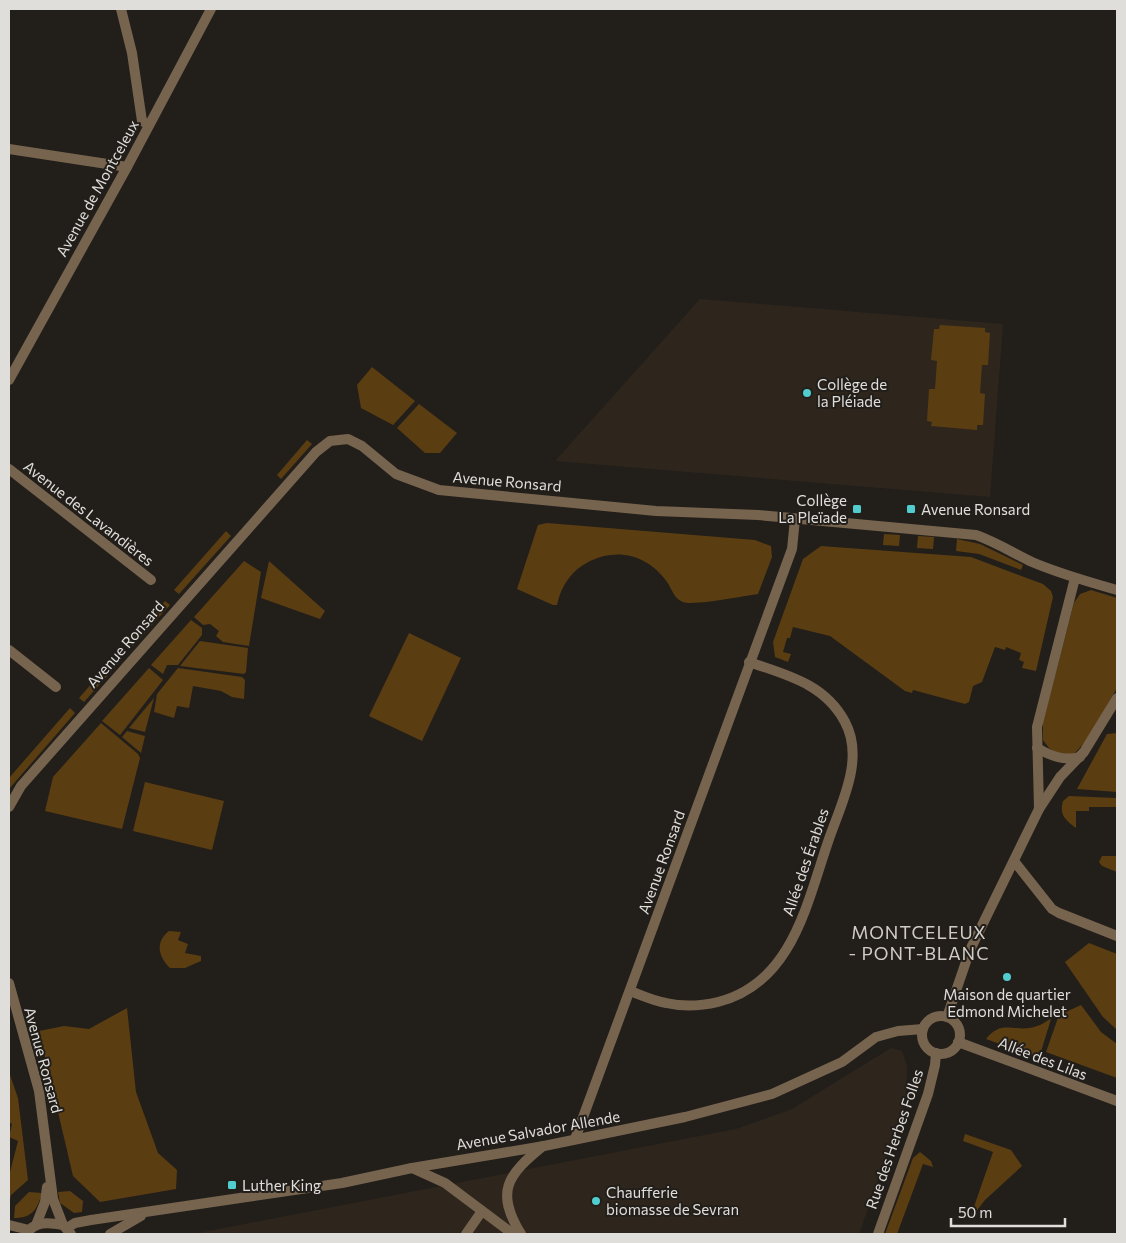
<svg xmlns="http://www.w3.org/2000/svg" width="1126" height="1243" font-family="Commissioner,sans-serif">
	<rect width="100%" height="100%" fill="#221e1a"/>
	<g fill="#2e261d">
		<polygon points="700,299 1003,324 990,497 555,461"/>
		<polygon points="891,1048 902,1051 907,1066 906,1100 859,1234 193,1234 736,1129 792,1109"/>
	</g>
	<g fill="#5b3d12">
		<polygon points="940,325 985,328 985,332 990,333 988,365 982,365 980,393 985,394 983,425 977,425 977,430 931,426 932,422 927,421 929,389 935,389 937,361 931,360 934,329 939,329"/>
		<polygon points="372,367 415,401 393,425 361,408 357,385"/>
		<polygon points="419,404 457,433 440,453 425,453 397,428"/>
		<polygon points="307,440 312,444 281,479 277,475"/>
		<path d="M547 523 755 540 771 546 772 557 758 594C744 596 694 606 683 602 674 599 672 589 667 582 649 556 619 547 590 561 572 570 561 585 557 605H553L517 589 538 525Z"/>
		<polygon points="226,531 231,536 179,594 174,590"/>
		<polygon points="884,534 900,535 899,546 883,545"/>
		<polygon points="918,536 934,537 933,549 917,548"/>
		<polygon points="957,539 980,544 1023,565 1021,570 979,554 956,551"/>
		<polygon points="821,546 971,557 1043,584 1051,591 1053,597 1036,671 1022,668 1024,662 1019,660 1021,653 1006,647 1005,650 995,647 982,682 973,686 969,702 965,704 913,690 912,693 905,691 830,636 793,627 790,638 787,638 783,652 791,654 788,662 775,657 773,642 803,559"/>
		<polygon points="244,561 261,572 249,646 223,642 216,636 219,631 210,624 203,625 194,617"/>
		<polygon points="269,561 325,611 320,619 261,598"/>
		<polygon points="1091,590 1117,598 1117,688 1087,740 1073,755 1055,752 1049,748 1043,740 1043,722 1074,603 1080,594"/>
		<polygon points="165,601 170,605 133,646 129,642"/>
		<polygon points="191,620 202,628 202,635 178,665 167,665 163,674 151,665"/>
		<polygon points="409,633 461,658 422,741 369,716"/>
		<polygon points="200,641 248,648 246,672 244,674 180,666"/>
		<polygon points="113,659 118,664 84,702 79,698"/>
		<polygon points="149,668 163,680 120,735 102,721"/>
		<polygon points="178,668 242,677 245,680 244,699 232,697 221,691 193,686 189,708 177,706 174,718 154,712 157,694"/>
		<polygon points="154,698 145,732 129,728"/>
		<polygon points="70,708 75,713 9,789 9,778"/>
		<polygon points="101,723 138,754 140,758 122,829 45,811 53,777"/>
		<polygon points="127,731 145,736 141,753 122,737"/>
		<polygon points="1117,733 1117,792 1077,789 1107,734"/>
		<polygon points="145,782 224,801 212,850 133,831"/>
		<path d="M1069 796 1117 798V807H1089V811H1076V828C1065 820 1059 814 1063 801Z"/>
		<polygon points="1102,856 1117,856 1117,872 1102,866 1099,862"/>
		<path d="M169 931 181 932 178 940 188 944 185 953 201 956V961L185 968H170C158 956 155 942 169 931Z"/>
		<polygon points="1089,943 1117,954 1117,1030 1103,1017 1065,962"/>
		<polygon points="1081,1005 1101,1032 1117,1044 1117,1078 1046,1052 1059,1015"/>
		<polygon points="127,1008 136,1092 158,1153 177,1170 176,1189 100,1202 73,1176 39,1031 64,1026 89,1029"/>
		<path d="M1051 1019 1039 1058 986 1039C1002 1018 1016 1034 1037 1026 1042 1025 1046 1021 1051 1019Z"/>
		<polygon points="9,1072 18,1098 28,1180 11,1195 9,1204 9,1176 18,1141 9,1137 12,1124 9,1122"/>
		<polygon points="965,1134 1011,1150 1022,1166 985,1200 969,1221 993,1152 963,1141"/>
		<polygon points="920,1152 931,1161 933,1167 923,1164 897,1234 885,1234 913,1158"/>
		<polygon points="70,1191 83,1201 82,1212 74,1213 60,1203 58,1192"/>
		<path d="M29 1192 42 1193C37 1210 32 1218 14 1218L15 1206Z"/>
	</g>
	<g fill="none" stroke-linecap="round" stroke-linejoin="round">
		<g stroke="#76644e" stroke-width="10">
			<polyline points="121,9 132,53 142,121 149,125"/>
			<polyline points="9,149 127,167"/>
			<polyline points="9,380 127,167 211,9"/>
			<polyline points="9,469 151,580"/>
			<polyline points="9,650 56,687"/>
			<path d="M1037 748C1051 756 1063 761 1080 757"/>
			<path d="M9 807 21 786 316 452 330 441 348 439 362 446 396 474 439 490 656 511 758 515 976 535C996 542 1013 553 1032 562 1060 574 1089 582 1117 590"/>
			<polyline points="1039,809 1037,727 1075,578"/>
			<polyline points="1014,861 1052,909 1059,913 1117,936"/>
			<polyline points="9,983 39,1091 53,1199 63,1225"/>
			<path d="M630 991C641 995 654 1001 666 1003 683 1007 701 1006 718 1002 793 983 807 902 829 839 841 804 865 759 845 722 825 684 787 675 749 662"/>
			<circle cx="941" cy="1035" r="19"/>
			<polyline points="947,1017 970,950 1039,809 1060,777 1084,752 1117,698"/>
			<polyline points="958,1042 1117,1101"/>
			<polyline points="575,1139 792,549 795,519"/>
			<polyline points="412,1168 445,1183 513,1234"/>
			<polyline points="9,1225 29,1230"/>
			<polyline points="36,1225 45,1202 47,1187"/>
			<polyline points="67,1228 75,1223 91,1220 342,1183 412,1168 544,1146 685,1117 772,1094 842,1062 876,1037 898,1031 923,1029"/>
			<path d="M26 1234C35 1221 48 1222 63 1225L71 1234"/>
			<polyline points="110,1234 141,1216"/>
			<polyline points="466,1234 482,1211"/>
			<path d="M521 1234C495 1192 507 1175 543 1146"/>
			<polyline points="878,1234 928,1094 935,1065 936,1053"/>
		</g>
	</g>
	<g fill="#52cdcf" stroke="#221e1a" stroke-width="2">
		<circle cx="807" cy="393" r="5"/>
		<rect x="852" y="504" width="10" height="10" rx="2.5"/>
		<rect x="906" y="504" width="10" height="10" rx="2.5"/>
		<circle cx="1007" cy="977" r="5"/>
		<rect x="227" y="1180" width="10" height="10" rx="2.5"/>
		<circle cx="596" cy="1201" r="5"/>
	</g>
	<g text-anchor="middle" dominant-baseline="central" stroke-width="4" stroke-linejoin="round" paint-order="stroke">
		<g font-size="15" fill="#e0dedb" stroke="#221e1a">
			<text transform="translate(97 188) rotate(-61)">Avenue de Montceleux</text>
			<text transform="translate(507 481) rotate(5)">Avenue Ronsard</text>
			<text transform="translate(89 513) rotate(38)">Avenue des Lavandières</text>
			<text transform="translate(125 644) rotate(-49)">Avenue Ronsard</text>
			<text transform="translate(661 862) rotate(-70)">Avenue Ronsard</text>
			<text transform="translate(805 862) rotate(-71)">Allée des Érables</text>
			<text transform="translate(1043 1058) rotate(21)">Allée des Lilas</text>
			<text transform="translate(44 1060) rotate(75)">Avenue Ronsard</text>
			<text transform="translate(538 1130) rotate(-10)">Avenue Salvador Allende</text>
			<text transform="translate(894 1139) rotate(-71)">Rue des Herbes Folles</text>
		</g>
		<g font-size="15" fill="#e0dedb" stroke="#221e1a" text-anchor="start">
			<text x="817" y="384">Collège de<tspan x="817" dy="17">la Pléiade</tspan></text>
			<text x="847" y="500" text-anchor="end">Collège<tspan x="847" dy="17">La Pleïade</tspan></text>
			<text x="921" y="509">Avenue Ronsard</text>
			<text x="1007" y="994" text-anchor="middle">Maison de quartier<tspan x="1007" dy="17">Edmond Michelet</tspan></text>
			<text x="242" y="1185">Luther King</text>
			<text x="606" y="1192">Chaufferie<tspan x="606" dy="17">biomasse de Sevran</tspan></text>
		</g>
		<g font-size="18" letter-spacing="1" fill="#d0cbc5" stroke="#221e1a">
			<text x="919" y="932">MONTCELEUX<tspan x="919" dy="21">- PONT-BLANC</tspan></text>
		</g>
	</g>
	<rect width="1126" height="1243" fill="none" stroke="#e0dedb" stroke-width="20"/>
	<path d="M951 1218v8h114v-8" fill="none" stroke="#e0dedb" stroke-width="2.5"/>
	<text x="958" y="1218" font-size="15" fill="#e0dedb" stroke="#221e1a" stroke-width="4" paint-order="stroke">50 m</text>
</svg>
